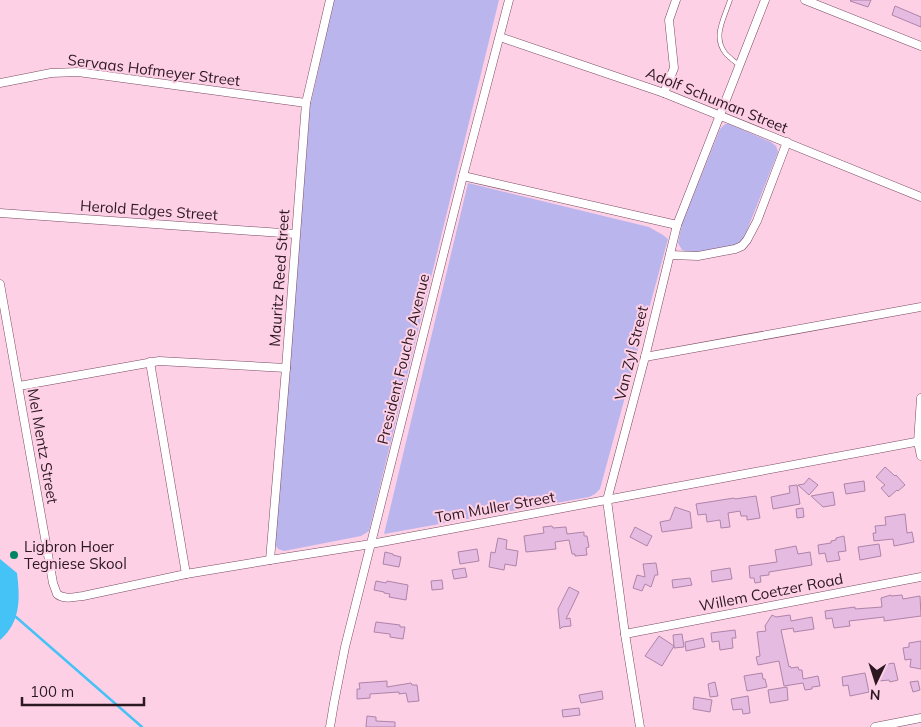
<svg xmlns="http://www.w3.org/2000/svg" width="921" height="727" font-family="Mulish,sans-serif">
	<rect width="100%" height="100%" fill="#fed0e5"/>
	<g fill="#bbb5ee">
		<polygon points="334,0 499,0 369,531 361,536 284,551 278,549 275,544 310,107"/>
		<path d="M725 124H729L771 142 776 146 778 152 748 228C745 235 743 240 737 244 729 249 690 255 682 250 681 248 679 245 678 243L682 224 720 129Z"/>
		<polygon points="468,183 649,227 663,235 668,239 600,489 595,494 589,497 384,534"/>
	</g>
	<path fill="#45c2f6" d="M0 559 17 573C20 598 21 622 0 640Z"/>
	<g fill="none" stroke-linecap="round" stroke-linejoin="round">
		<polyline stroke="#45c2f6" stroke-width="2.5" points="16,617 142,727"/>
	</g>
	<g fill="#e6bbe2" stroke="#ad84a9">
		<polygon points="851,0 871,0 868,7 850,1"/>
		<polygon points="895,6 921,17 921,27 892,15"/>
		<polygon points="885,467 895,476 896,475 905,485 898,491 897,490 889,497 881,488 885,485 876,477"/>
		<polygon points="809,478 818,485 809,495 798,485 804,484"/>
		<polygon points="864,481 865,491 846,494 844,484"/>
		<polygon points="797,485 800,504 773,509 771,497 790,493 789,486"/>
		<polygon points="833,492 835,505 823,507 811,496"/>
		<polygon points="756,496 760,518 747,520 747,516 741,516 740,511 728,513 730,527 721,528 720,520 707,522 706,514 698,515 696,504 734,498 735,499"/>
		<polygon points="675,507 690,512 692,528 662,532 660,522 670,520"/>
		<polygon points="803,508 804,517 797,518 796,509"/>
		<polygon points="905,514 907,533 912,532 914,542 894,546 893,539 874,541 873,533 876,533 875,526 886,525 885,517"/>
		<polygon points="552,526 553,528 566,527 567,534 584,532 584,536 587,536 589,547 586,548 587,555 575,556 575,554 572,554 569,540 555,542 556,549 526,552 524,536 544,533 543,527"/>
		<polygon points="635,527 652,536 647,546 630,537"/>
		<polygon points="844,536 846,551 838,552 840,560 827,562 825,553 819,554 818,545 831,543 831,541 836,540 836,538"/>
		<polygon points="498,538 507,540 506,549 518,551 516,566 505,564 504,570 489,567 491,552 495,553"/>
		<polygon points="879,544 881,556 860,560 858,547"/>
		<polygon points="796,546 798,554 810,552 812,565 769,572 769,575 760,576 761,582 755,583 754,578 750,578 749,566 777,562 775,550"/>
		<polygon points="477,549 479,561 460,564 458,552"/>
		<polygon points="385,552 393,554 393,555 401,557 399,567 383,564"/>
		<polygon points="656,563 658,575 655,575 651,587 645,584 642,591 633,588 637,575 645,577 643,564"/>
		<polygon points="465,568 467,577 454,579 452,570"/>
		<polygon points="730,568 732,579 712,582 711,571"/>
		<polygon points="690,578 692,585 673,588 672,580"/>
		<polygon points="442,580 443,589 432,590 431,581"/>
		<polygon points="376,581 386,583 387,581 408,585 406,600 389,597 390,594 384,593 384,592 374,590"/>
		<polygon points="569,587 579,592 566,619 570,618 571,626 562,627 560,629 558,609"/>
		<polygon points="891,595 891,596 902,595 903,599 920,596 921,616 884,621 884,617 849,621 850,626 834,628 832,618 826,619 825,611 855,607 855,609 882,607 881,598"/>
		<polygon points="772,615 776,617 790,615 791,621 812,617 814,629 794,632 793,628 781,630 789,667 790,666 791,668 798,667 799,670 802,670 803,679 818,676 820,686 812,687 812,689 805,690 803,683 784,686 779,661 758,665 756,657 760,656 757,632 766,631 765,626"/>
		<polygon points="376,622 400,625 400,627 405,627 403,639 390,637 390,634 374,632"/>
		<polygon points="735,630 736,638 732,638 733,648 720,650 719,641 712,642 711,633"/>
		<polygon points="682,634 684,647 674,648 674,646 662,666 645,656 659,636 674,646 673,635"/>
		<polygon points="703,638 705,647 686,651 685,642"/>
		<polygon points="921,641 921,669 910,667 911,659 905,660 903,648 909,647 909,643"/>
		<polygon points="894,663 898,680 890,682 889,680 879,681 877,670 883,669 882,665"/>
		<polygon points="762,673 763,679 765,679 767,687 747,691 744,676"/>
		<polygon points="865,673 869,692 850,696 848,685 843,686 842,677"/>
		<polygon points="387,681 387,687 411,683 412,685 417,685 419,701 408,702 406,693 399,694 399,692 370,694 370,698 357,699 357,689 360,689 359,683"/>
		<polygon points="918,681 920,690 913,692 910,682"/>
		<polygon points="715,682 718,696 710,697 708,684"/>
		<polygon points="787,687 788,700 770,703 768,690"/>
		<polygon points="602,691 603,699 581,703 579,695"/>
		<polygon points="748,696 750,713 743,714 742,709 733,710 731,699"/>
		<polygon points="694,697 712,700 710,712 693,709"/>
		<polygon points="579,708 580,715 563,717 562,710"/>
		<polygon points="367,716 376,717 376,721 395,722 395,727 366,727"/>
	</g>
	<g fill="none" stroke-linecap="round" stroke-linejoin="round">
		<g stroke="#794a61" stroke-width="5">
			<path id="lane" d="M730 0C724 19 712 37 726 54 730 58 735 62 739 65"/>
		</g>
		<g stroke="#794a61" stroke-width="9">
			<g id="street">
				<polyline points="805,0 921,46"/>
				<polyline points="500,37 664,93 921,197"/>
				<polyline points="0,83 51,73 78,72 306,103"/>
				<polyline points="664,93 674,68 669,20 676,0"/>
				<polyline points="463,176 677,225"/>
				<polyline points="0,213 295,234"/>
				<polyline points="670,255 698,256 735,249 742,246 747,240 757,221 787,142"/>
				<path d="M0 284 53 583 57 594C64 600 74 597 83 596L186 574 270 560 371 544 921 441"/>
				<polyline points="645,357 921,307"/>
				<polyline points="150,362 186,574"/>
				<polyline points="19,386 159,361 286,368"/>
				<polyline points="921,398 918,442 921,456"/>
				<polyline points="270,560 286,368 306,103 330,0"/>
				<polyline points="625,634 921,577"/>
				<polyline points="330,727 334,703 345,647 463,176 509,0"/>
				<polyline points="640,727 625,634 607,500 645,357 677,225 765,0"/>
				<polyline points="875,727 921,718"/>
			</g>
		</g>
		<use href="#lane" stroke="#fff" stroke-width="4"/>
		<use href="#street" stroke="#fff" stroke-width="8"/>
	</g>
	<circle fill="#018365" stroke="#fed0e5" stroke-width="2" cx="14" cy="555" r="5"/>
	<g text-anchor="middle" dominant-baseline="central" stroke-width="4" stroke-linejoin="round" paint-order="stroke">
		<g font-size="15" fill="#2b1821" stroke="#fed0e5">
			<text transform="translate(154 70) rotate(7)">Servaas Hofmeyer Street</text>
			<text transform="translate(717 100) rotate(22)">Adolf Schuman Street</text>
			<text transform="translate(149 210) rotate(4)">Herold Edges Street</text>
			<text transform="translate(279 278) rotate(-86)">Mauritz Reed Street</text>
			<text transform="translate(631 353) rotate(-76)">Van Zyl Street</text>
			<text transform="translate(403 359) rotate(-76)">President Fouche Avenue</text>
			<text transform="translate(43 446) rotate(80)">Mel Mentz Street</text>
			<text transform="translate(495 507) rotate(-10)">Tom Muller Street</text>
			<text transform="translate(771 592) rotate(-11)">Willem Coetzer Road</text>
		</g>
		<g font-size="15" fill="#2b1821" stroke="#fed0e5" text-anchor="start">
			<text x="24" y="546">Ligbron Hoer<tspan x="24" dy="17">Tegniese Skool</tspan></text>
		</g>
	</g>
	<g transform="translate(876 682) rotate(184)" stroke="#fed0e5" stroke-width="4" paint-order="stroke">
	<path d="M0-4L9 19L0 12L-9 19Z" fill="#2b1821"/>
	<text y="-8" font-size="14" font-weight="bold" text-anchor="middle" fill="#2b1821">N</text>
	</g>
	<path d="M22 697v8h122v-8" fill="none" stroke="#2b1821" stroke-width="2.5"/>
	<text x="30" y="697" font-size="15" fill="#2b1821" stroke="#fed0e5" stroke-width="4" paint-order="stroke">100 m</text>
</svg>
